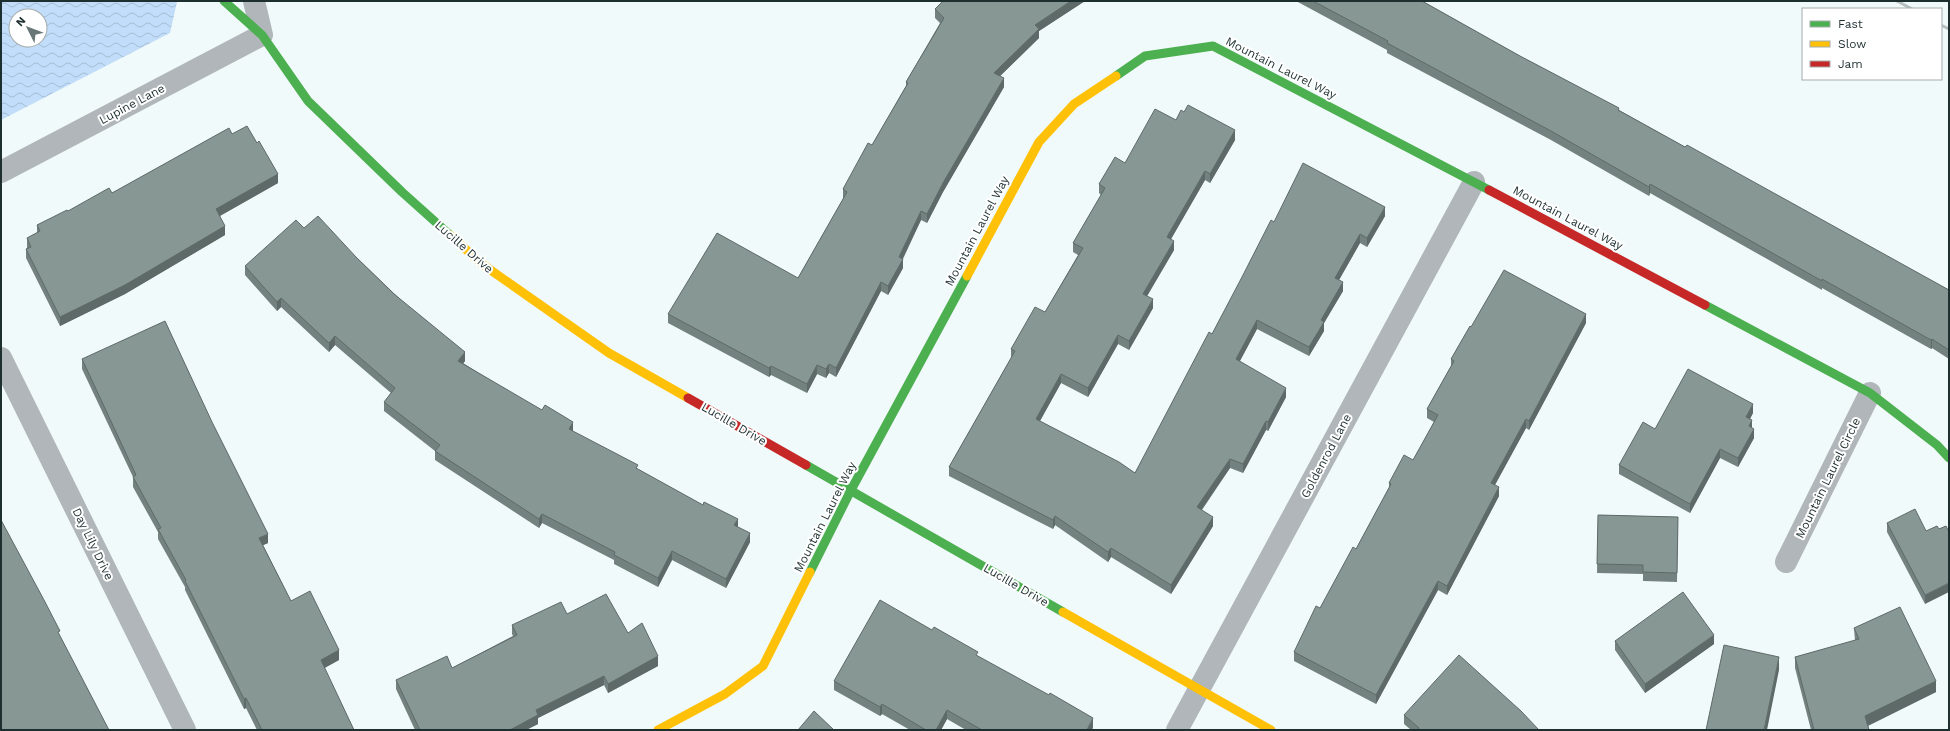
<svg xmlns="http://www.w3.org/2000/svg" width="1950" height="731" font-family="'Work Sans',sans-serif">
	<defs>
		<pattern id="water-waves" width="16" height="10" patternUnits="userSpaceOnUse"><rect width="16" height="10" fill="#c1ddf9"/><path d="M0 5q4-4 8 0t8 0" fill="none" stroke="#a5bed6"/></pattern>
	</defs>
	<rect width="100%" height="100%" fill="#f1fafa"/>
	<path fill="url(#water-waves)" fill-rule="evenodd" d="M1 1H176L177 2 170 33 1 120ZM16 16H40V40H16Z"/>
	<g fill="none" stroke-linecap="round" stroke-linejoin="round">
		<g stroke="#b0b6b9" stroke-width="22">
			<polyline points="1,172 262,35 254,1"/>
			<polyline points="1,358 185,730"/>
			<polyline points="1786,562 1870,393"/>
			<polyline points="1177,730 1474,182"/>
		</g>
		<g stroke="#4caf50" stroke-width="9">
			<polyline points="224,1 262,35 308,101 402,192 450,235"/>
			<polyline points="1116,76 1145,56 1213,46 1489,190"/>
			<polyline points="1705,305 1870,393 1937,445 1949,458"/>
			<polyline points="806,465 1063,612"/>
			<polyline points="810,572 851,490 967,276"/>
		</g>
		<g stroke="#ffc107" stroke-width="9">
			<polyline points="450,235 482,264 609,353 688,398"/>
			<polyline points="967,276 1039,142 1074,104 1116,76"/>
			<polyline points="1063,612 1271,730"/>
			<polyline points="658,730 725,694 763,666 810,572"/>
		</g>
		<g stroke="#c62828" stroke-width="9">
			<polyline points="1489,190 1705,305"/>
			<polyline points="688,398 806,465"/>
		</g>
		<g stroke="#b6bebe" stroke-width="3">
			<polyline points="1897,1 1912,9"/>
			<polyline points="1941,25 1949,29"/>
		</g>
	</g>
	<g fill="#74827f">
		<polygon points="943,1 1085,1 1039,31 1039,38 1000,76 1004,87 943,192 927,223 921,220 903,259 903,268 888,295 881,291 836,377 829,373 826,378 817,374 807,393 771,375 769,377 668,323 668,314 798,278 843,199 843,189 872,145 906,86 906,82 940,23 935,18 935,9"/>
		<polygon points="1296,1 1422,1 1520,56 1619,110 1685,147 1949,290 1949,359 1932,348 1931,349 1822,288 1822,290 1650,193 1649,196 1551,140 1387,53 1387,50"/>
		<polygon points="1176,120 1235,140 1210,183 1205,180 1171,239 1174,250 1147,296 1153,308 1129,350 1118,344 1088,397 1061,383 1040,421 1135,473 1274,222 1385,216 1367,247 1360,243 1339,280 1343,291 1324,323 1324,331 1309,356 1257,329 1240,361 1286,397 1268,431 1266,430 1243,473 1230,468 1202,510 1213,526 1171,594 1111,557 1108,562 1055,525 1053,529 949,476 949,467 1011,358 1011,349 1045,312 1078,255 1073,252 1073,243 1101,195 1099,193 1099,184"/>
		<polygon points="232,134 278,183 220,216 225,235 125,294 60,326 26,258 26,249 27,249 27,238 37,233 37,225 112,193"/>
		<polygon points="304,228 356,257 465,361 463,363 573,432 738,527 750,542 726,588 672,560 658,587 614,564 614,560 542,523 539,528 435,460 435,451 384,411 384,402 391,393 335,345 329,352 281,307 277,311 245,275 245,266"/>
		<polygon points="1586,323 1529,430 1526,428 1495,485 1499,496 1447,595 1438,590 1376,704 1294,661 1294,652 1356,549 1389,488 1389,483 1413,460 1434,422 1427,418 1427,409 1451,366 1451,359 1471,327"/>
		<polygon points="82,359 268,543 263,545 291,601 339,660 324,668 354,730 257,730 246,708 244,709 185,590 185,587 158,539 158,532 133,487 133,477 82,369"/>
		<polygon points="1753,413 1750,419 1752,428 1754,438 1738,467 1720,458 1690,513 1619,474 1619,465 1655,429"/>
		<polygon points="1598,515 1678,517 1677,582 1643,581 1643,574 1597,573"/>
		<polygon points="1887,523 1926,531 1925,604 1887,532"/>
		<polygon points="567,614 628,633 658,666 608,693 604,685 538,718 538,724 526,730 415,730 396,689 396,680 452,668 513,636 512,634 512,625"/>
		<polygon points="1854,628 1936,692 1868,726 1869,730 1811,730 1795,668 1795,657 1855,641"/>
		<polygon points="1615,641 1714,644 1645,693 1615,650"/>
		<polygon points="978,656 1093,727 1092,730 966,730 947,719 941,730 910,730 882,714 880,716 834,690 834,681"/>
		<polygon points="1404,715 1539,730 1411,730 1404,724"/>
	</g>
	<g fill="#5e6a68">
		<polygon points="1071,1 1085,1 1039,31 1039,38 994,82 994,73 1035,25"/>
		<polygon points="1004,78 1004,87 943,192 927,223 927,214 943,183"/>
		<polygon points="1235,130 1235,140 1210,183 1210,174"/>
		<polygon points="1205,171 1205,180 1167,246 1167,237"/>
		<polygon points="278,174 278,183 216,218 216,209"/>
		<polygon points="1650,184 1650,193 1649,196 1649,187"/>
		<polygon points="1385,207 1385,216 1367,247 1367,238"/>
		<polygon points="921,211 921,220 899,266 899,257"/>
		<polygon points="225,226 225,235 125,294 60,326 60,317"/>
		<polygon points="1360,234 1360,243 1335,287 1335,278"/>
		<polygon points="1174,241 1174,250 1143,303 1143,294"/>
		<polygon points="903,259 903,268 888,295 888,286"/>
		<polygon points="881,282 881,291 836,377 836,368"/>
		<polygon points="1343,282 1343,291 1324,323 1324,331 1309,356 1309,347 1321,320"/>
		<polygon points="281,298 281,307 277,311 277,302"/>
		<polygon points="1153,299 1153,308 1129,350 1129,341"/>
		<polygon points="1586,314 1586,323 1529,430 1529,421"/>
		<polygon points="1257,320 1257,329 1236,368 1236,359"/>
		<polygon points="1118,335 1118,344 1088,397 1088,388"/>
		<polygon points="335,336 335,345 329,352 329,343"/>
		<polygon points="1932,339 1932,348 1931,349 1931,340"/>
		<polygon points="465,352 465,361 458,370 458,361"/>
		<polygon points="829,364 829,373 826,378 826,369"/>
		<polygon points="817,365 817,374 807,393 807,384"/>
		<polygon points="771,366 771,375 769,377 769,368"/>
		<polygon points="1061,374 1061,383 1036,428 1036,419"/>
		<polygon points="1286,388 1286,397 1268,431 1268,422"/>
		<polygon points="1753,404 1753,413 1746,426 1746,417"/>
		<polygon points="1526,419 1526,428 1491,492 1491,483"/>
		<polygon points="1752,420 1752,429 1749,426"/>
		<polygon points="1266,421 1266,430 1243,473 1243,464"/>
		<polygon points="573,422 573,431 569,438 569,429"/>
		<polygon points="1754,429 1754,438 1738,467 1738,458"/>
		<polygon points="1720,449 1720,458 1690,513 1690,504"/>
		<polygon points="1230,459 1230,468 1197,516 1197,507"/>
		<polygon points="1499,487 1499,496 1447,595 1447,586"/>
		<polygon points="542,514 542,523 539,528 539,519"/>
		<polygon points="1055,516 1055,525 1053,529 1053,520"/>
		<polygon points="1213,517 1213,526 1171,594 1171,585"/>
		<polygon points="738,519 738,528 734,525"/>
		<polygon points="750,533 750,542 726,588 726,579"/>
		<polygon points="268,534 268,543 259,547 259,538"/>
		<polygon points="1111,548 1111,557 1108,562 1108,552"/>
		<polygon points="672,551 672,560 658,587 658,578"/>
		<polygon points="1438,581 1438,590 1376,704 1376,695"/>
		<polygon points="1949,583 1949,592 1925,604 1925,595"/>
		<polygon points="1714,635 1714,644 1645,693 1645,684"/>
		<polygon points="339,650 339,660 321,670 321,660"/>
		<polygon points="658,656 658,666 608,693 608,684"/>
		<polygon points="1779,657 1779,670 1767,730 1764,730"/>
		<polygon points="604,676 604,685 538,718 538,724 526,730 510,730 536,710"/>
		<polygon points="1936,681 1936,692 1865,727 1865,716"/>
		<polygon points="246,698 246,708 244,709 244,699"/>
		<polygon points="882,704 882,714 880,716 880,707"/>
		<polygon points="947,710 947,719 941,730 936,730"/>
		<polygon points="1093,718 1093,727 1092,730 1087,730"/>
	</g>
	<g fill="#879794" stroke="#5e6a68">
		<polygon points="943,1 1071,1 1035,25 1039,29 994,73 1004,78 943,183 927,214 921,211 899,257 903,259 888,286 881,282 836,368 829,364 826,369 817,365 807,384 771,366 769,368 668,314 717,233 798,278 847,192 843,189 868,143 872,145 908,83 906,82 944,18 935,9"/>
		<polygon points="1313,1 1422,1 1520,56 1619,108 1618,110 1685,147 1687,145 1949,290 1949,350 1932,339 1931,340 1822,279 1822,281 1650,184 1649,187 1551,131 1387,43 1388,41"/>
		<polygon points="1188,105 1235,130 1210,174 1205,171 1167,237 1174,241 1143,294 1153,299 1129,341 1118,335 1088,388 1061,374 1036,419 1119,462 1135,473 1209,332 1212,334 1242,277 1271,220 1274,222 1303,163 1385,207 1367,238 1360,234 1335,278 1343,282 1321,320 1324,322 1309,347 1257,320 1236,359 1286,388 1268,422 1266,421 1243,464 1230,459 1197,507 1213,517 1171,585 1111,548 1108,552 1055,516 1053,520 949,467 1015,351 1011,349 1035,307 1045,312 1083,248 1073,243 1105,188 1099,184 1115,157 1125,163 1155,109 1176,120 1181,110 1184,112"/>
		<polygon points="247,126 257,143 259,141 278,174 216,209 225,226 125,285 60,317 26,249 31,247 27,238 40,231 37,225 67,210 68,211 109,188 112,193 229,128 232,134"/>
		<polygon points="318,216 356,257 394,294 465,352 458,361 542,410 545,405 573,422 569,429 638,465 636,468 703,505 704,502 738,519 734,525 750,533 726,579 672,551 658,578 614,555 615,552 542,514 539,519 435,451 440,445 384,402 395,388 335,336 329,343 281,298 277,302 245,266 296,220 304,228"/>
		<polygon points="1504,270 1586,314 1529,421 1526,419 1491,483 1499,487 1447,586 1438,581 1376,695 1294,652 1316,606 1320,608 1353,547 1356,549 1391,484 1389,483 1404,455 1413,460 1438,415 1427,409 1454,361 1451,359 1470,326 1471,327"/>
		<polygon points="165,321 212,422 268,534 259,538 291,601 310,591 339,650 321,660 354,730 262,730 246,698 244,699 185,581 186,580 158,529 161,528 133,477 136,475 82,359"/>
		<polygon points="1688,369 1753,404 1746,417 1752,420 1749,426 1754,429 1738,458 1720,449 1690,504 1619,465 1643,422 1655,429"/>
		<polygon points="1915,509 1926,531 1937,526 1939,529 1946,526 1949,532 1949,583 1925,595 1887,523"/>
		<polygon points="1598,515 1678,517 1677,573 1643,572 1643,565 1597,564"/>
		<polygon points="1,520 44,600 60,631 58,632 109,730 2,730 1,728"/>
		<polygon points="1683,592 1714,635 1645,684 1615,641"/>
		<polygon points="606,594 628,633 642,623 658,656 608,684 604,676 536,710 538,715 510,730 420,730 396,680 447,656 452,668 517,635 512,625 561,602 567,614"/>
		<polygon points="880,600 932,630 934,627 978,652 976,655 1049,695 1050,693 1093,718 1087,730 982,730 947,710 936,730 926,730 882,704 880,707 834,681"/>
		<polygon points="1900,607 1936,681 1865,716 1869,730 1814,730 1795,657 1859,639 1854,628"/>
		<polygon points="1724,645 1779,657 1764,730 1706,730"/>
		<polygon points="1459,655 1521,711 1539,730 1418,730 1419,728 1404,715"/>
		<polygon points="814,711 834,730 798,730"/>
	</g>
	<g text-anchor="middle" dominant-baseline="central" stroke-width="4" stroke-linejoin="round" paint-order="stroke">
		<g font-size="12" fill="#1e2f30" stroke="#fff">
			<text transform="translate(1281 68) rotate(27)">Mountain Laurel Way</text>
			<text transform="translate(132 104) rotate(-28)">Lupine Lane</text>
			<text transform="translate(1568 218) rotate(28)">Mountain Laurel Way</text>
			<text transform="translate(977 231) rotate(-62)">Mountain Laurel Way</text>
			<text transform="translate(464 247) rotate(41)">Lucille Drive</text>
			<text transform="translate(734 424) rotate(30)">Lucille Drive</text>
			<text transform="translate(1326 456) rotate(-62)">Goldenrod Lane</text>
			<text transform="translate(1828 478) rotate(-64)">Mountain Laurel Circle</text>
			<text transform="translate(825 517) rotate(-63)">Mountain Laurel Way</text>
			<text transform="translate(93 544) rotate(64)">Day Lily Drive</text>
			<text transform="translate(1016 585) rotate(30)">Lucille Drive</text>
		</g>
	</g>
	<rect width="1950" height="731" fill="none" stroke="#1e2f30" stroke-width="4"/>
	<rect x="1802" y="8" width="140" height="72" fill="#ffffff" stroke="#a5acac"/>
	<rect x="1810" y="21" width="20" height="6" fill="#4caf50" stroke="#a5acac"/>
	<text x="1838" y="28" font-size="12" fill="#1e2f30">Fast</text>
	<rect x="1810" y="41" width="20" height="6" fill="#ffc107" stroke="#a5acac"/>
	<text x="1838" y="48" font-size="12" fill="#1e2f30">Slow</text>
	<rect x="1810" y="61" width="20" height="6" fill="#c62828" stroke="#a5acac"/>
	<text x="1838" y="68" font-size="12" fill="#1e2f30">Jam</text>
	<g transform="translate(28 28) rotate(312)"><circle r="19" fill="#ffffff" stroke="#a5acac"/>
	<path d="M0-3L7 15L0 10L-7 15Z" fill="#687677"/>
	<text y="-6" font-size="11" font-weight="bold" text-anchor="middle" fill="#1e2f30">N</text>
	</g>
</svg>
